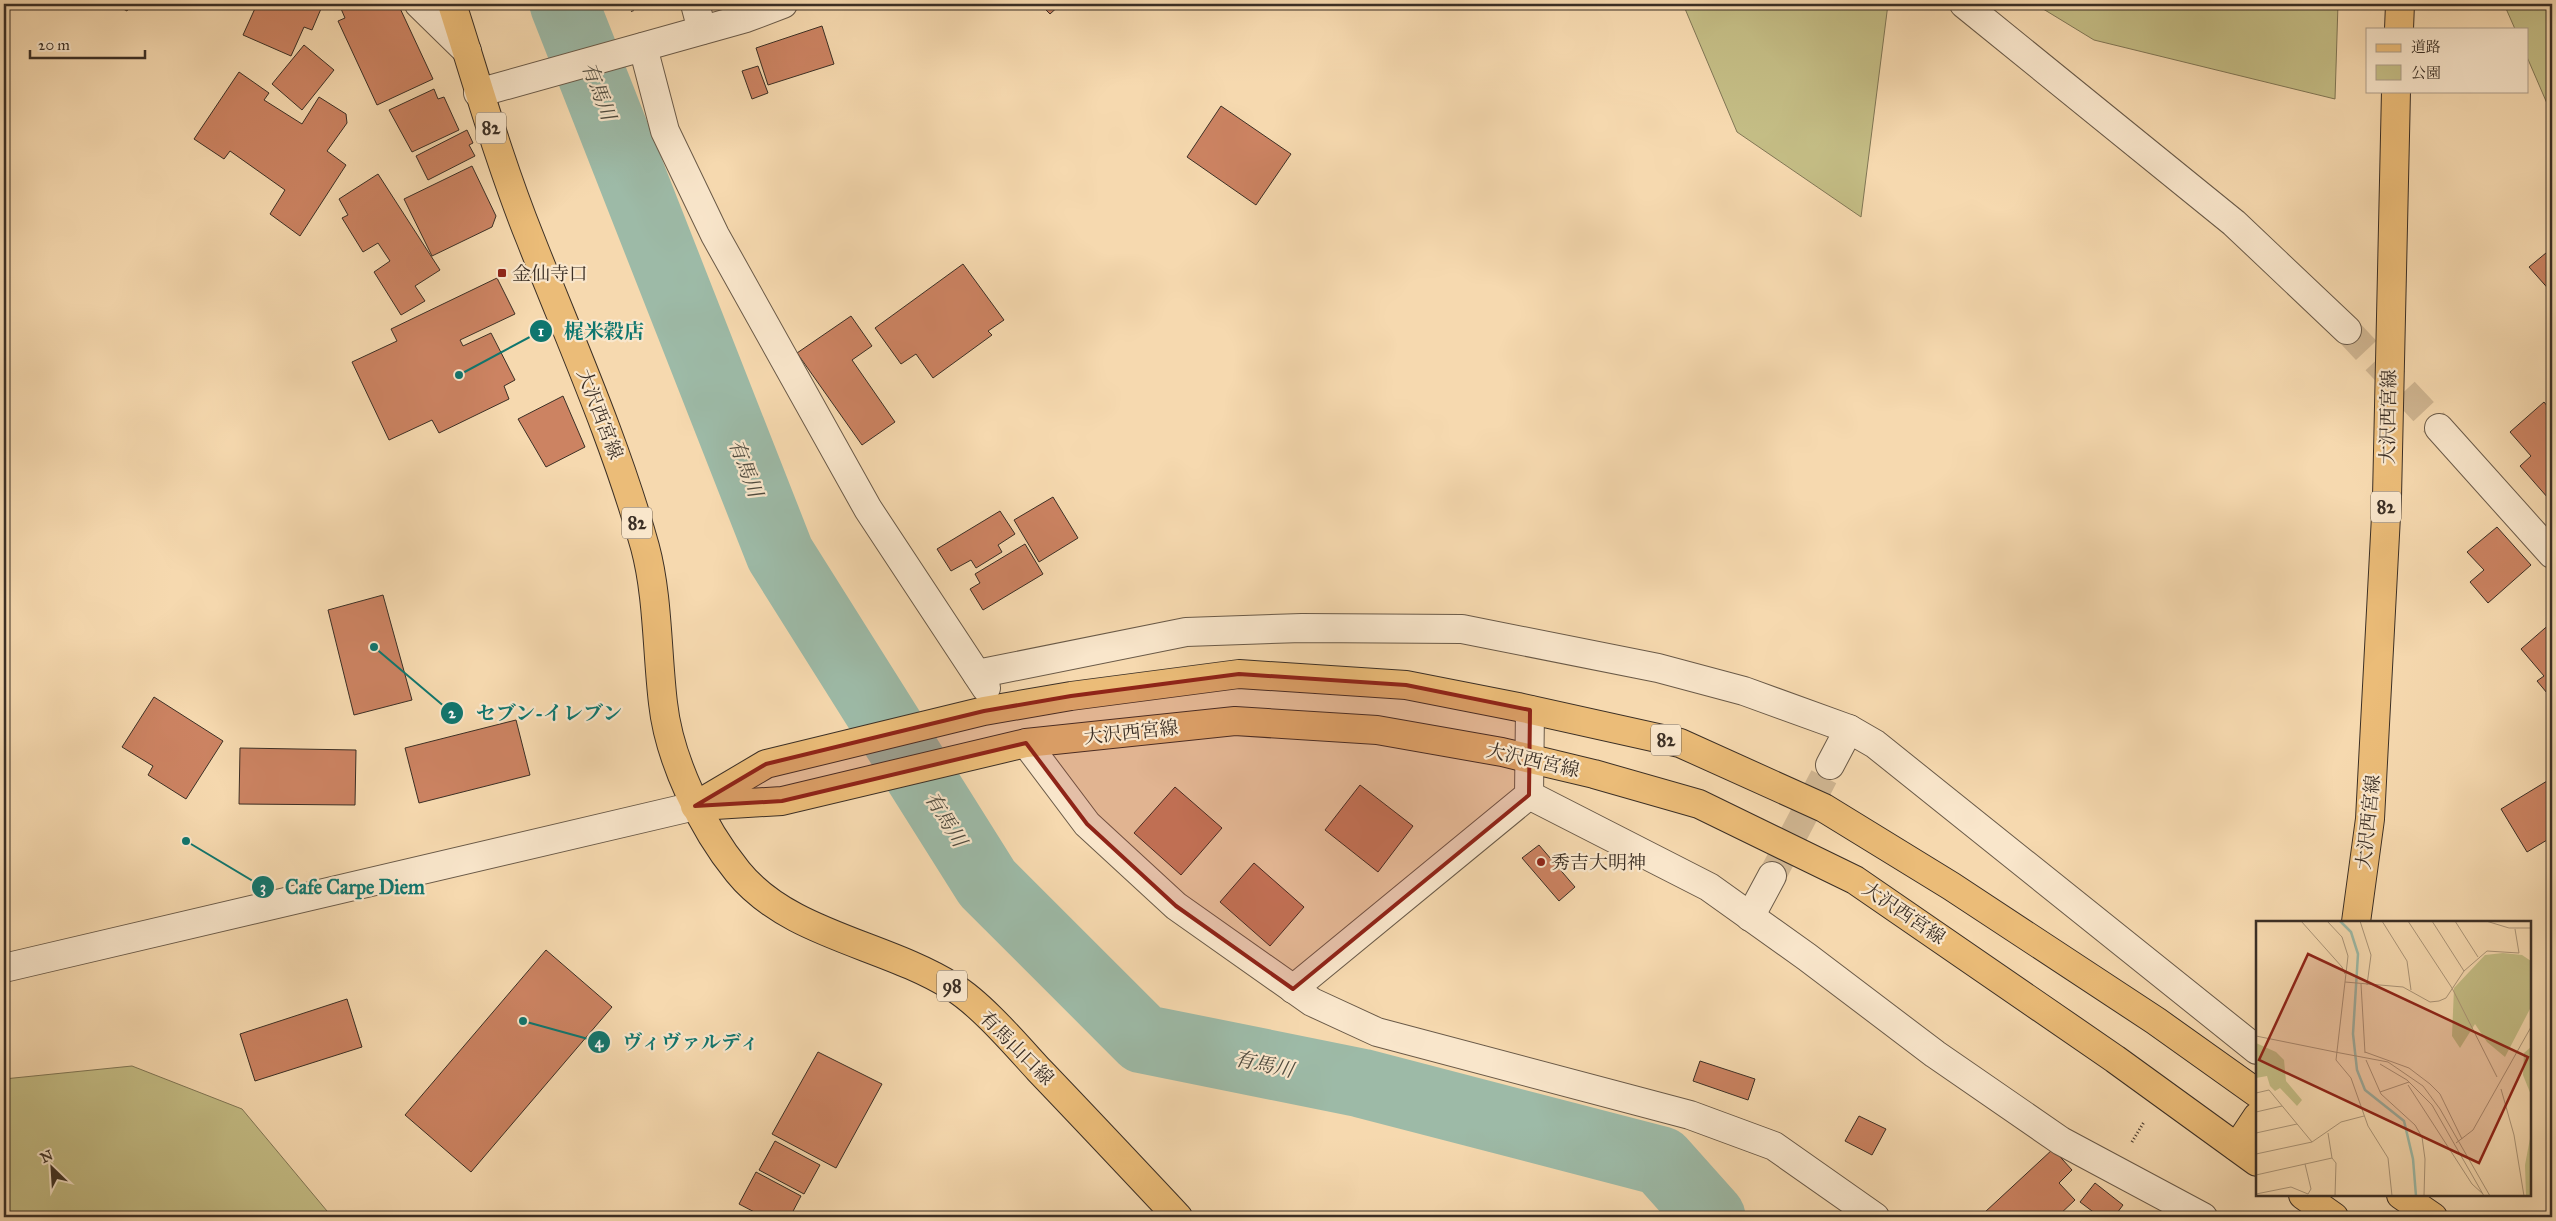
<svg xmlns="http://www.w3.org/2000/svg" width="2556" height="1221" font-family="'IM FELL Great Primer','Noto Serif JP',serif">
	<rect width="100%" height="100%" fill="#f6d9af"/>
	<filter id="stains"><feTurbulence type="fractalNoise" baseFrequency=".004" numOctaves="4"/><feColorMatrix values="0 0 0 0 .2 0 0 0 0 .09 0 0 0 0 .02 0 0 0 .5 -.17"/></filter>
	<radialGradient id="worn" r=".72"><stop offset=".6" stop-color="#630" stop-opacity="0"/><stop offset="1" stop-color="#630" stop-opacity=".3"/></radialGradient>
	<g fill="#c4bd85" stroke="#807655">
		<polygon points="1683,4 1888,4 1861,217 1737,132"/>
		<polygon points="2035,4 2338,4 2335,99 2094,40"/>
		<polygon points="2504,4 2552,4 2552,115 2527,57 2527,29 2515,29"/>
		<polygon points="132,1066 242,1109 332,1217 4,1217 4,1079"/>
	</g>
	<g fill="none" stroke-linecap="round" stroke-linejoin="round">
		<polyline stroke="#9dbaa7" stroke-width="69" points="564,4 780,554 987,883 1143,1039 1361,1083 1661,1161 1711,1217"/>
	</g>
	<g fill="#cc8362" stroke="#3b2f25">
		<polygon points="114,4 131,4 127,11"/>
		<polygon points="257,4 323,4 312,30 304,27 291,56 243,35"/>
		<polygon points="339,4 398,4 433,79 377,105 338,21 345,18"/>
		<polygon points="1040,4 1061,4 1050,14"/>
		<polygon points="822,26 834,64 768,85 756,48"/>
		<polygon points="304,45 334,70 302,110 272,84"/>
		<polygon points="758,66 768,93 752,99 742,71"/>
		<polygon points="239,72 269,93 264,100 302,124 319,97 346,114 347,123 327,151 346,165 300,236 270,214 285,190 230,151 224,159 194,139"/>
		<polygon points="434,89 438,99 444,97 459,130 412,152 389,110"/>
		<polygon points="1221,106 1291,154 1256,205 1187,157"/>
		<polygon points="467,130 473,143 469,145 475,156 428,180 416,156"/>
		<polygon points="472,166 496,216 492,227 432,256 404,199"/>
		<polygon points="378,174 440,270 415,286 425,301 401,315 374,272 390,261 378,243 363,252 342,218 348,215 339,199"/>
		<polygon points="2552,248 2552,293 2529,267"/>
		<polygon points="963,264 1004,320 988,331 992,335 933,378 916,354 901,364 875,328"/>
		<polygon points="497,278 515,314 460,340 463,346 491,333 515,380 504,386 509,399 439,433 432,420 389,440 352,362 397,341 391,329"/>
		<polygon points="851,316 872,346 852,360 895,422 862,445 797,353"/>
		<polygon points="563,396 585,447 546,467 518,419"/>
		<polygon points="2544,402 2552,412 2552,494 2548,498 2520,466 2531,456 2510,432"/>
		<polygon points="1053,497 1078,538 1039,562 1014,520"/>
		<polygon points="1000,511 1015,534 998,545 1002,552 976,568 971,560 951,571 937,549"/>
		<polygon points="2497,527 2531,565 2488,603 2470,582 2484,570 2467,552"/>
		<polygon points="1025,544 1043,574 983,610 970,589 980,583 975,574"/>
		<polygon points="383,595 412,700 354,715 328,610"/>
		<polygon points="2552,622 2552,699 2537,681 2544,676 2521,649"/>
		<polygon points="154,697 223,741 186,799 148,775 153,766 122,747"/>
		<polygon points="516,720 530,775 419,803 405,748"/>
		<polygon points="240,748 356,750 355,805 239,804"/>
		<polygon points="2552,778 2552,837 2527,852 2501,809"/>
		<polygon points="1360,785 1413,826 1378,872 1325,830"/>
		<polygon points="1175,787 1222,828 1181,875 1134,833"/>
		<polygon points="1539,845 1575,887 1559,901 1522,858"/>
		<polygon points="1254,863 1304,907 1270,946 1220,902"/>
		<polygon points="2552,868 2552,880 2547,871"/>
		<polygon points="546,950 612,1007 471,1172 405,1115"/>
		<polygon points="347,999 362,1047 255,1081 240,1034"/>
		<polygon points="818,1052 882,1084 836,1168 772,1134"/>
		<polygon points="1700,1061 1755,1079 1748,1100 1693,1081"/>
		<polygon points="1859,1116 1886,1129 1872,1155 1845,1141"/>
		<polygon points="775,1141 820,1165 804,1194 759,1170"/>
		<polygon points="2053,1149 2072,1170 2059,1183 2075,1200 2057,1217 1989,1217 1985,1212"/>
		<polygon points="756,1172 801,1196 790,1217 764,1217 739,1204"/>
		<polygon points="2095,1183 2123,1205 2114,1217 2100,1217 2080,1202"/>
	</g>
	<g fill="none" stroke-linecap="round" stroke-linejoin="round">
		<g stroke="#d1b793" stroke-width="28" stroke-dasharray="28 14" stroke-linecap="butt">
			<polyline points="2347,330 2439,428"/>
			<polyline points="1772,876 1830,765"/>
		</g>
		<g stroke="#6a5a48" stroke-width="30">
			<g id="minor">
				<polyline points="419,4 467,51"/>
				<polyline points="695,4 702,30"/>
				<polyline points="1964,4 2234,223 2347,330"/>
				<polyline points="643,47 665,131 715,235 868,509 986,688"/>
				<polyline points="478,93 746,18 783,4"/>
				<polyline points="2439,428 2552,554"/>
				<polyline points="977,674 1186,632 1302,628 1462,629 1658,668 1744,691 1849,729 1875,744 2257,1050"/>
				<polyline points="1026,743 1087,824 1176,906 1312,1002 1377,1032 1690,1115 1774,1146 1875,1217"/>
				<polyline points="1830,765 1849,729"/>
				<polyline points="1529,795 1709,887 1807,957 1935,1054 2061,1141 2203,1217"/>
				<polyline points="1750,917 1772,876"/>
				<polyline points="4,968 695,806"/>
				<polyline points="1293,989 1529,795 1530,710"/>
			</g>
		</g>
		<g stroke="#3b2f25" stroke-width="30">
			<g id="major">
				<path d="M452 4C477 82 499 161 530 238 570 340 615 440 645 547 658 595 657 653 663 703 669 759 702 828 738 872 789 935 885 944 953 987 981 1004 1016 1045 1039 1070 1086 1119 1132 1168 1178 1217"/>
				<polyline points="2399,29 2400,4"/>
				<polyline points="695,806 766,764 984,711 1071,696 1239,674 1406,685 1518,707 1680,743 1824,808 1951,886 2156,1021 2257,1093"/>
				<polyline points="699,806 782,801 1026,743 1235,721 1377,730 1502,752 1594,774 1699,804 1855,880 2115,1059 2257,1162"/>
				<polyline points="2356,922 2370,819 2387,497 2396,91"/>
				<polyline points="2237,1147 2257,1117"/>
				<polyline points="2303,1195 2334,1217"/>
				<polyline points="2401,1195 2433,1217"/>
			</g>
		</g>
		<g stroke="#3b2f25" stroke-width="3" stroke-dasharray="1 2.5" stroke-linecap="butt">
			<polyline points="630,4 633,13"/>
			<polyline points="2132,1142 2144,1122"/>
		</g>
		<use href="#minor" stroke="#f9e6cb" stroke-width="28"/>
		<use href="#major" stroke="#ebbc78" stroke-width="28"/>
	</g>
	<path fill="#8f2418" fill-opacity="0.2" stroke="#8f2418" stroke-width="4" stroke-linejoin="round" d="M1239 674 1406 685 1530 710 1529 795 1293 989 1176 906 1087 824 1026 743 782 801 695 806 766 764 984 711 1071 696Z"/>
	<g fill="#8f2418" stroke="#f9e6cb" stroke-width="2">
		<rect x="497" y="268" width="10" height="10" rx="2.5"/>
		<circle cx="1541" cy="862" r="5"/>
	</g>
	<g text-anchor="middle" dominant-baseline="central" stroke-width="4.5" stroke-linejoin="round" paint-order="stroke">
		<g fill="#f9e6cb" stroke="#746657" stroke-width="1">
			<rect x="476" y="112.5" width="30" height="31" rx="4"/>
			<rect x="2371" y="491.5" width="30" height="31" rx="4"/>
			<rect x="622" y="507.5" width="30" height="31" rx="4"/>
			<rect x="1651" y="724.5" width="30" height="31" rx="4"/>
			<rect x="937" y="970.5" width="30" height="31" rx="4"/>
		</g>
		<g font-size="18" font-weight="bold" fill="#3b2f25">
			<text x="491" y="128">82</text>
			<text x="2386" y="507">82</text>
			<text x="637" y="523">82</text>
			<text x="1666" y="740">82</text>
			<text x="952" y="986">98</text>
		</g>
		<g font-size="19" fill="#3b2f25" stroke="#f9e6cb" text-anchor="start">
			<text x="512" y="273">金仙寺口</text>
			<text x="1551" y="862">秀吉大明神</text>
		</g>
		<g font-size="19" fill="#3b2f25" stroke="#f9e6cb">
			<text transform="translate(600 414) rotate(69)">大沢西宮線</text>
			<text transform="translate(2388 417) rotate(-89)">大沢西宮線</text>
			<text transform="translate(1131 732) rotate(-6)">大沢西宮線</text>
			<text transform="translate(1533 760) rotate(13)">大沢西宮線</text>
			<text transform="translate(2368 822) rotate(-84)">大沢西宮線</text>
			<text transform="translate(1904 913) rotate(34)">大沢西宮線</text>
			<text transform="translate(1017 1048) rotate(45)">有馬山口線</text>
		</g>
		<g font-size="20" font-style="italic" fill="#4f4b3f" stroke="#f9e6cb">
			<text transform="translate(599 91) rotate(69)">有馬川</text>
			<text transform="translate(746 468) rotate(69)">有馬川</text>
			<text transform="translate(946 819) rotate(58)">有馬川</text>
			<text transform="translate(1264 1064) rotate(12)">有馬川</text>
		</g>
	</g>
	<g transform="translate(2256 921)">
		<rect width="275" height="275" fill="#f6d9af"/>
		<path d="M247 32 266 34 275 40V86L249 136 231 121 219 103 204 127 196 115 198 67 229 34ZM0 122 20 131 28 139 30 160 46 179 41 185 24 167 19 170 14 165 11 155 0 157ZM275 126V174L267 154 268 132ZM275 212V275H270L269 244Z" fill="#c4bd85"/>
		<path fill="none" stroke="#9dbaa7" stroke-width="2.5" d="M84 0 95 11 102 33 97 113 101 149 109 169 148 200 157 238 160 275"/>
		<path fill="none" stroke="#ab9578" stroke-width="1" d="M45 0 86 46 89 53M71 0 86 16 92 35 80 139 95 157 112 205 132 237 136 275M104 0 115 34 111 64M126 0 151 40 155 69M152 0 196 67 241 156M176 0 208 50M199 0 222 36M230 0 253 7H275M89 61 147 66 174 81 183 80 190 77 208 50 231 30 263 32 259 8M105 63 109 132M0 115 79 131M79 131 132 141 167 165 184 188 234 275M109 131 153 147 174 163 184 173 206 218M110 139 125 173 159 204 166 216 169 238 168 275M124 143 151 159 176 184 228 275M152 164 216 263 227 273M245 168 258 214 268 275M124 171 153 161M0 172 13 169 56 221M0 191 26 185M0 212 41 203M200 222 217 209 275 106M0 233 56 221 85 201 108 195M76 237 80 242 79 275M0 254 76 237 72 212M0 273 35 266 52 273 55 268 49 243"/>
		<path fill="#8f2418" fill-opacity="0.15" stroke="#8f2418" stroke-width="2.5" d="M52 33 272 136 223 242 3 139Z"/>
		<rect width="275" height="275" fill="none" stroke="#3b2f25" stroke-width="2.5"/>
	</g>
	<path fill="none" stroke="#0f766e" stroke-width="2" d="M459 375L541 331M374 647L452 713M186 841L263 887M523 1021L599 1042"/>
	<g fill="#0f766e" stroke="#f9e6cb" stroke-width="2">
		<circle cx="459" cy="375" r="5"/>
		<circle cx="374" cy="647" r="5"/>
		<circle cx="186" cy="841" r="5"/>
		<circle cx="523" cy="1021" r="5"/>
		<circle cx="541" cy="331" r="12"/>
		<circle cx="452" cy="713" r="12"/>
		<circle cx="263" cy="887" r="12"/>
		<circle cx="599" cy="1042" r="12"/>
	</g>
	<g font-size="15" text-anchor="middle" font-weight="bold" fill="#fff">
		<text x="541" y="336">1</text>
		<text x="452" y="718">2</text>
		<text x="263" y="892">3</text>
		<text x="599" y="1047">4</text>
	</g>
	<g font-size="20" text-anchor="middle" font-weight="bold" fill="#0f766e" stroke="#f9e6cb" stroke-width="4.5" stroke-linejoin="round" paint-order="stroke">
		<text x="604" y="338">梶米穀店</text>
		<text x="549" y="720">セブン-イレブン</text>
		<text x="355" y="894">Cafe Carpe Diem</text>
		<text x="691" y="1049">ヴィヴァルディ</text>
	</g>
	<rect width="2556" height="1221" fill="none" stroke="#f6d9af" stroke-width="20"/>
	<rect x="5" y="5" width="2546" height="1211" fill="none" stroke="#3b2f25" stroke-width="2.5"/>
	<rect x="10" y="10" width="2536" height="1201" fill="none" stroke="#3b2f25"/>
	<rect x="2366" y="28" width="162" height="65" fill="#f9e6cb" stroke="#ad9d89"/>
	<rect x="2376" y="44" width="25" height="8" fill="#ebbc78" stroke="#ad9d89"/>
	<text x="2411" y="52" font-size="15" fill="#3b2f25">道路</text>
	<rect x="2376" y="65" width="25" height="15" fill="#c4bd85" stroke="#ad9d89"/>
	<text x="2411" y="78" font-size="15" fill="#3b2f25">公園</text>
	<g transform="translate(52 1168) rotate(335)" stroke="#f9e6cb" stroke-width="4" paint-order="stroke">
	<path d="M0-4L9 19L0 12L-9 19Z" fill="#3b2f25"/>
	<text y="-8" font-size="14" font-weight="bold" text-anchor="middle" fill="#3b2f25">N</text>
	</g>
	<path d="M30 50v8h115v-8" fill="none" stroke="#3b2f25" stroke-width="2.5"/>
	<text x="38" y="50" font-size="15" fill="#3b2f25" stroke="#f9e6cb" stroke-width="4" paint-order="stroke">20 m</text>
	<rect width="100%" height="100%" filter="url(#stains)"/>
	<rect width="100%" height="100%" fill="url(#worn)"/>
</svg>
